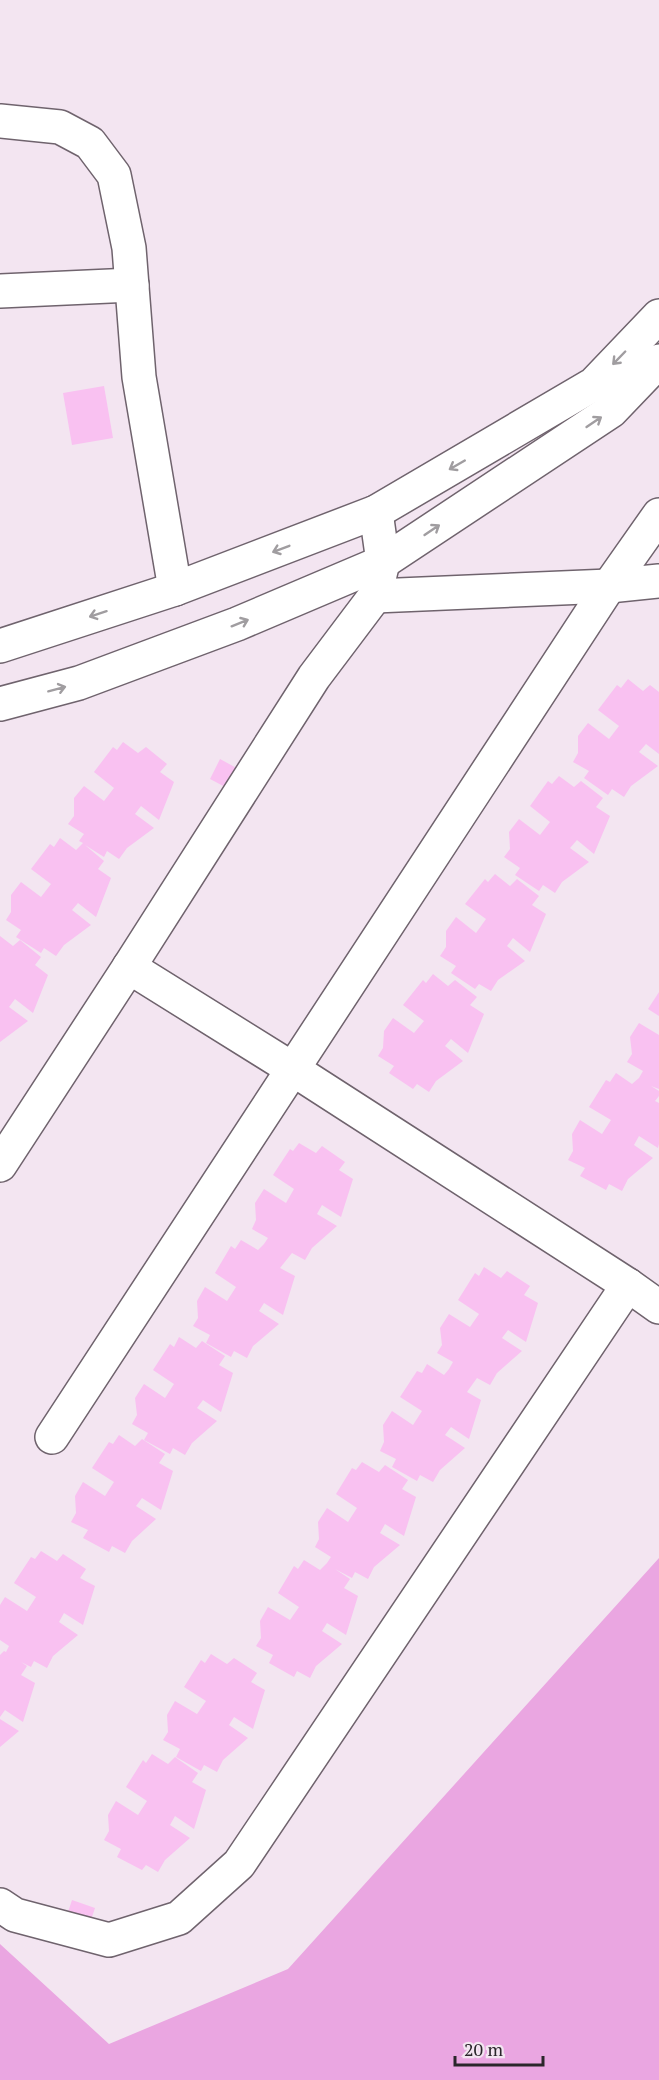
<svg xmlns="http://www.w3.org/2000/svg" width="659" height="2080" font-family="'PT Serif',serif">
	<rect width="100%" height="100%" fill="#f3e5f1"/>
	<polygon fill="#eaa6e1" points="659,1558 659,2080 0,2080 0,1944 109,2044 288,1969"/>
	<g fill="#f9c1f1">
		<polygon points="104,386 113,438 72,445 63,393"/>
		<polygon points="628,679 643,691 650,685 659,692 659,754 646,744 639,752 658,766 631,786 624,797 612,789 608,795 584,778 589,771 573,762 578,753 578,736 588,723 609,739 619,726 598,710 617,685 621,688"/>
		<polygon points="123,742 138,753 146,747 167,764 160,772 174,782 159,820 141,806 135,814 154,828 127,848 119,859 107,851 104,857 85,845 104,861 98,869 111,878 96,917 78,903 72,910 91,925 64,945 56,956 44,948 41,953 16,937 21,930 6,920 11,912 11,895 21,882 41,897 51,884 31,869 50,844 54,847 60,838 76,850 83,843 79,841 84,834 68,824 74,816 74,798 84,786 104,801 114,788 94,772 113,747 117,750"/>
		<polygon points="220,759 242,771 231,790 210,779"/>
		<polygon points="559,776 574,787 581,781 603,798 596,807 610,816 594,854 577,840 570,848 589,862 562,882 555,893 543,885 539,891 515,875 520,868 504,857 510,849 509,832 519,819 540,835 550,822 530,806 548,781 552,784"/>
		<polygon points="495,874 510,886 517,879 539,896 532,905 546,914 530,952 513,938 507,946 525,961 498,980 491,991 479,984 475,989 451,973 456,966 440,956 446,947 446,931 456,917 476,933 486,919 465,904 485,879 488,882"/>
		<polygon points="0,936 13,946 20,940 41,957 35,965 48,975 33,1013 15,999 9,1007 28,1021 0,1042"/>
		<polygon points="433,974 448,986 455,980 477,997 470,1005 484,1014 468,1053 451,1039 445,1046 463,1061 436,1081 429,1092 417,1084 413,1089 389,1073 394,1066 378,1056 383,1048 384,1031 393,1018 414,1033 424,1021 403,1005 423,980 426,983"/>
		<polygon points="659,992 659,1016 648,1009"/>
		<polygon points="639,1023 659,1035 659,1089 651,1086 659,1091 659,1096 655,1101 659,1103 659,1144 658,1148 639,1136 634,1145 653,1158 628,1179 622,1191 609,1184 606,1190 580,1176 585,1168 568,1160 573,1151 572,1134 580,1120 602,1134 611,1120 589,1107 606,1080 610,1082 616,1073 632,1084 639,1078 643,1071 627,1062 632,1054 630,1037"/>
		<polygon points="299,1143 316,1153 322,1146 345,1162 339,1170 353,1179 341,1217 322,1205 317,1214 337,1226 312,1248 305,1260 292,1253 280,1268 295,1276 283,1315 264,1303 259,1311 279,1324 253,1346 247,1358 234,1351 231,1357 206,1343 210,1335 193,1326 198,1318 197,1301 205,1287 227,1301 236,1287 215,1273 231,1246 235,1249 241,1240 258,1250 264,1244 268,1238 252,1229 256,1220 255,1203 264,1189 286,1203 294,1189 273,1175 290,1149 293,1151"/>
		<polygon points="484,1267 501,1278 507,1271 530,1286 524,1295 538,1303 526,1342 508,1330 502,1338 522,1351 497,1373 490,1385 477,1378 467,1392 481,1400 469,1439 451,1427 445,1435 465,1448 440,1470 433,1482 420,1475 417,1481 392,1467 396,1459 380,1451 384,1442 383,1425 392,1411 413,1425 422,1411 400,1397 417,1371 422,1373 427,1364 444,1375 449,1369 453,1362 437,1353 442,1345 440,1328 449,1314 470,1327 479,1314 458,1300 475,1273 479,1276"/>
		<polygon points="179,1337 196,1348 202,1341 225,1356 219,1365 233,1373 221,1412 203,1400 197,1408 217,1421 192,1443 185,1455 173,1448 170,1454 144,1440 148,1433 132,1424 137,1415 135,1398 144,1384 165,1398 174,1384 153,1370 170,1344 174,1347"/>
		<polygon points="119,1435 135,1446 142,1439 165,1454 159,1463 173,1471 161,1510 142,1498 136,1506 156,1519 132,1541 125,1553 112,1546 109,1552 83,1538 88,1530 71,1522 76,1513 75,1496 83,1482 105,1496 114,1482 92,1468 109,1442 113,1444"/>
		<polygon points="362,1462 379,1472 385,1465 408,1480 402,1489 416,1497 404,1536 385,1524 380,1533 400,1545 374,1567 368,1579 355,1572 352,1578 335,1569 350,1579 344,1588 358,1596 346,1635 327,1623 322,1631 342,1644 316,1666 310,1678 297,1671 294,1677 269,1663 273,1655 256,1646 261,1638 260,1621 268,1607 290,1620 299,1607 278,1593 294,1566 298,1569 304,1560 320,1570 327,1563 331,1557 315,1547 319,1539 318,1522 327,1508 348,1522 357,1508 336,1494 352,1468 356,1470"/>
		<polygon points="41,1551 57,1561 63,1554 86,1569 80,1578 95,1586 83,1625 64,1613 59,1622 78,1635 53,1656 47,1668 34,1661 31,1667 21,1662 27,1666 21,1675 35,1683 23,1722 5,1710 0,1717 0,1655 4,1651 6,1652 9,1646 0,1640 0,1605 5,1597 27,1611 36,1597 14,1583 31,1557 35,1559"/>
		<polygon points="211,1654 227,1664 234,1658 257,1673 251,1682 265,1690 253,1729 234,1717 229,1725 248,1738 223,1760 217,1772 204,1765 201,1771 176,1757 180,1749 163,1740 168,1732 167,1715 175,1701 197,1714 206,1701 184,1687 201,1660 205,1663"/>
		<polygon points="0,1719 19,1731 0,1747"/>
		<polygon points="152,1754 168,1764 175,1757 198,1773 192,1782 206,1790 194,1829 175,1816 170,1825 190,1838 165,1860 158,1872 146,1865 142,1870 117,1857 121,1849 104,1840 109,1831 108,1815 116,1801 138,1815 147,1801 126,1787 143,1760 146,1763"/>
		<polygon points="72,1900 95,1908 86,1935 63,1927"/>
	</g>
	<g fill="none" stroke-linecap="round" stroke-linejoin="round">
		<g stroke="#6f636d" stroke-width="36">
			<g id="minor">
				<polyline points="0,121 60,127 90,143 114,175 129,248 139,377 175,589"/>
				<polyline points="0,291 132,285"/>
				<polyline points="375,596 609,586 659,581"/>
				<polyline points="0,646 175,589 376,512 594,384 659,316"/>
				<polyline points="0,704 79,683 237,624 383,562 611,411 659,361"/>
				<polyline points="0,1165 129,967 314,677 375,596 383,562 376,512"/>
				<polyline points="628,1285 659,1307"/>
				<polyline points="52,1437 609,586 659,515"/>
				<polyline points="0,1905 15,1915 109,1940 179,1918 239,1864 628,1285 291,1068 129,967"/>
			</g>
		</g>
		<use href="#minor" stroke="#fff" stroke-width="33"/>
	</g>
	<defs><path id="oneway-shaft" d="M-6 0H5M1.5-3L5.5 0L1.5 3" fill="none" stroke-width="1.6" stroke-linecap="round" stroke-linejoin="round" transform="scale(1.5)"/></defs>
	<g stroke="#a09da0">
		<use href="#oneway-shaft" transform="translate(619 358) rotate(134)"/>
		<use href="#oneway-shaft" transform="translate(594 422) rotate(-34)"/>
		<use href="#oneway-shaft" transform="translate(457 465) rotate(150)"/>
		<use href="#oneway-shaft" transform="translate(432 530) rotate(-34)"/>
		<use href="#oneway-shaft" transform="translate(281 549) rotate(159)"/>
		<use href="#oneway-shaft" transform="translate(98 614) rotate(162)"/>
		<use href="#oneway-shaft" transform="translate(240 623) rotate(-22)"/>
		<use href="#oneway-shaft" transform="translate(57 689) rotate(-15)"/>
	</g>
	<path d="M455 2056v9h88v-9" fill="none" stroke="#2b262b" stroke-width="3"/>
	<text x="464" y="2056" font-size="18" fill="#2b262b" stroke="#f3e5f1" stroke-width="4.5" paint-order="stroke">20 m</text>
</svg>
